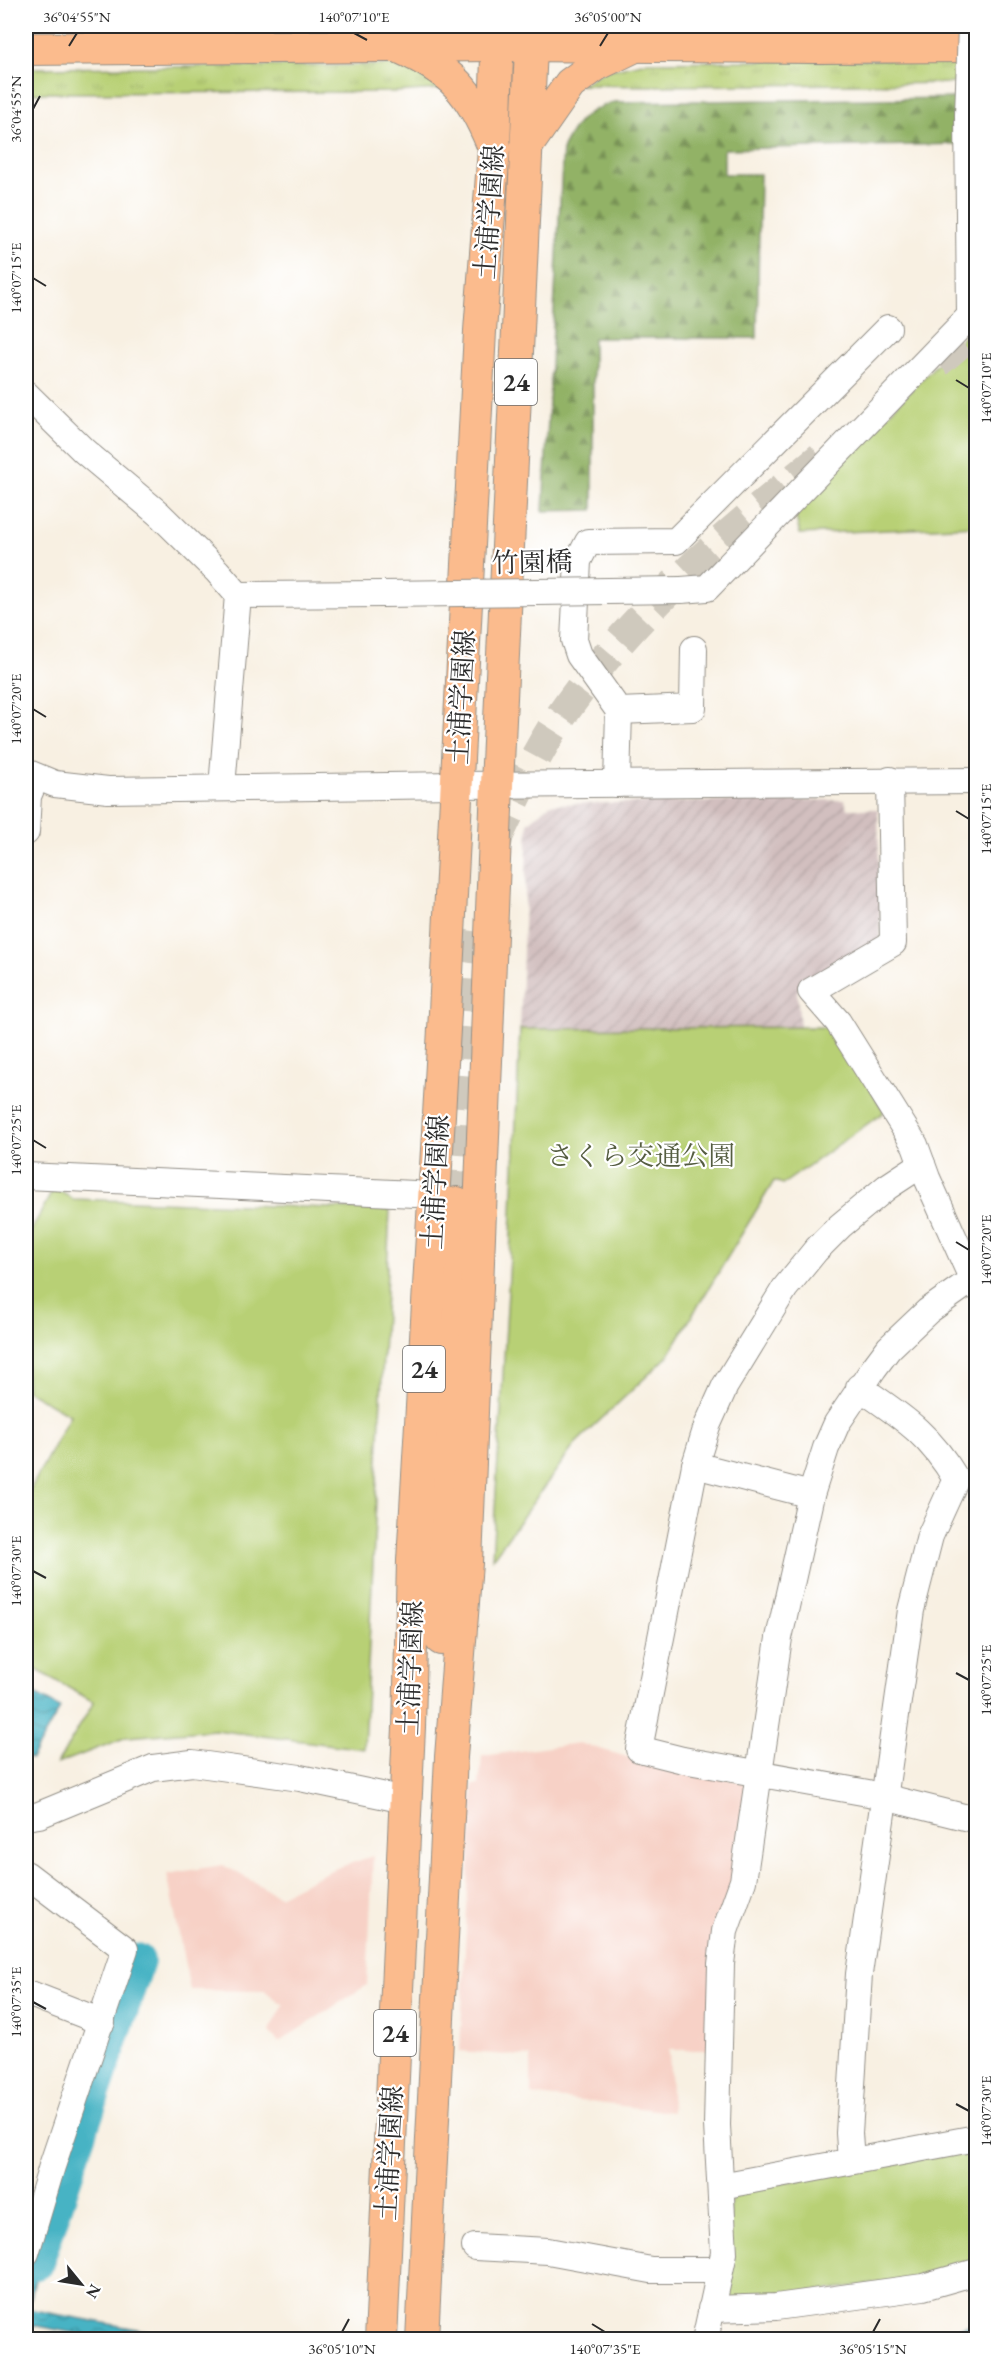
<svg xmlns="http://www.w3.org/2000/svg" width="1002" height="2365" font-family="'EB Garamond','Noto Serif JP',serif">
	<defs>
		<pattern id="industrial-furrows" width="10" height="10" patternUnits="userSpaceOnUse" patternTransform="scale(1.5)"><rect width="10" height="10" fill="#d2bfbf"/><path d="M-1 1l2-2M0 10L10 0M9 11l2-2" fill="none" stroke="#b4a4a4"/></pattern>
		<pattern id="grass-tufts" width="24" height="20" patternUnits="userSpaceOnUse" patternTransform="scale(1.5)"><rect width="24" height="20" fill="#b8d075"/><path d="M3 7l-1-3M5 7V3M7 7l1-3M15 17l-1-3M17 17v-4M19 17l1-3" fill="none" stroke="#9eb365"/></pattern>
		<pattern id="forest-firs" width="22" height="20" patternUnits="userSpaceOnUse" patternTransform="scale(1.5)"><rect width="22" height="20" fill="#92b266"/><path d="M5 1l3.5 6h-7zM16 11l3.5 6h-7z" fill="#779154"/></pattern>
		<pattern id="water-waves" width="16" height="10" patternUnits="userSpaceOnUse" patternTransform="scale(1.5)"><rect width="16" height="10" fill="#47b3c4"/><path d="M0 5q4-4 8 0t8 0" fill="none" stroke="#3b929f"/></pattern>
	</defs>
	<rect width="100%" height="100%" fill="#fff"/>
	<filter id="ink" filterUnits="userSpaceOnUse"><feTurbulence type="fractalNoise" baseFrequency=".0167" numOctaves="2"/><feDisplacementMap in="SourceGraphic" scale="12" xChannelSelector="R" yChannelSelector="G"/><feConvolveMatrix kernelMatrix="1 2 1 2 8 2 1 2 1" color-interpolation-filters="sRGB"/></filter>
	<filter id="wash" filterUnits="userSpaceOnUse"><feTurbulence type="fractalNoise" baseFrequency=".008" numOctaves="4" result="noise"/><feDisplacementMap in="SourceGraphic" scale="24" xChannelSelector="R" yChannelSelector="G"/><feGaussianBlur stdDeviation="1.35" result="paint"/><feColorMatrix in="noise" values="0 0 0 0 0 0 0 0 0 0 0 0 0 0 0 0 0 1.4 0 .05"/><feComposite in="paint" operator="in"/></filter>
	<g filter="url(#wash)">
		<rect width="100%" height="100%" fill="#f8f0e2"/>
		<g fill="#f7d1c6">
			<polygon points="579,1743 648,1763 742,1782 746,1787 708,2050 669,2050 672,2112 531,2095 531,2057 460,2051 473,1785 479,1785 482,1756"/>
			<polygon points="373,1856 367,1985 279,2042 269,2032 284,2005 265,1991 190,1990 167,1874 223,1865 279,1896 331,1870"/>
		</g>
		<polygon fill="url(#industrial-furrows)" points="845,800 847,809 878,809 880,941 797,991 800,1027 520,1029 528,823 551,804"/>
		<g fill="url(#grass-tufts)" stroke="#727e50" stroke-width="1.5">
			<polygon points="976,59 976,83 649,86 581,85 604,71 647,62"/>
			<polygon points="398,65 410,67 441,89 395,92 26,93 26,68"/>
		</g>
		<path fill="url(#forest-firs)" stroke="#5e6e48" stroke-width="1.5" d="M963 98V144L724 149V174H760L757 338H593V510L543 511 563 147C577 120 585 111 614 102Z"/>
		<g fill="#b8d075" stroke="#727e50" stroke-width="1.5">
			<polygon points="976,324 976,526 800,534 794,510"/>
			<polygon points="835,1027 884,1112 783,1184 774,1181 667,1357 576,1443 492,1559 510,1258 520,1029"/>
			<polygon points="54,1188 73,1199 390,1210 364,1749 215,1730 127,1737 57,1764 94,1702 26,1664 26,1498 70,1415 26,1390 26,1240"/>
			<polygon points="976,2149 976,2266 935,2277 729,2301 723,2294 731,2199 737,2191"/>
		</g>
		<g fill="url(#water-waves)" stroke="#396f78" stroke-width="1.5">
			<polygon points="26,1689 60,1708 31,1759 26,1756"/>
			<polygon points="30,2262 38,2268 28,2309 191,2339 105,2339 26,2324 26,2282"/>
			<polygon points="976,2322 976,2336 964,2339 914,2339 945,2334"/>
		</g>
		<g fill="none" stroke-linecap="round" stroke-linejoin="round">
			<polyline stroke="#47b3c4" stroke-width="36" points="36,2262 137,1961"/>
		</g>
	</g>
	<g filter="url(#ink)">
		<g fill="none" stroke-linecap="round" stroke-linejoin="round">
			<g stroke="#cfc9bd" stroke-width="32" stroke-dasharray="32 16" stroke-linecap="butt">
				<polyline points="937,362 976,329"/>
				<path d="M496 844 498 835C516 797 533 758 557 722 629 614 729 533 829 451"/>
				<polyline points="457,1203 474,966 481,923"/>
			</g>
			<g stroke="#928e86" stroke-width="28">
				<g id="minor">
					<polyline points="26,394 84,451 159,514 217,571 238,595 383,594"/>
					<polyline points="681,590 707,588 970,316 968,115"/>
					<polyline points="619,711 693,708 694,649"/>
					<polyline points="26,772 55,784 108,790 456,785 976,781"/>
					<polyline points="223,775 238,595"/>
					<polyline points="890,780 893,943 811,991 838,1022 915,1145 927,1178 976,1287"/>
					<polyline points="617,784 619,711 579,655 574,640 578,561 588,542 676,541 888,328"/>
					<polyline points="26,832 28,796 36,778"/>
					<polyline points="922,1164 887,1187 840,1226 816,1250 785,1288 725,1386 707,1426 695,1465 639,1749 683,1760 868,1793 976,1820"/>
					<polyline points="26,1176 415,1194"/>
					<polyline points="695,1465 811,1495"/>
					<polyline points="26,1817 39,1815 153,1768 192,1763 300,1778 405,1800"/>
					<polyline points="26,1874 125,1949 52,2166 26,2253"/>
					<polyline points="26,1997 33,1995 102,2022"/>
					<path d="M851 2161 849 2133 859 1974 911 1610 930 1536 956 1479C928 1432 902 1417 859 1387"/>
					<polyline points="721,2186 976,2138"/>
					<polyline points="475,2247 548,2251 651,2270 720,2270"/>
					<polyline points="711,2309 776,2307 923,2287 976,2272"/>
					<polyline points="705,2340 724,2253 717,2125 721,1964 725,1931 743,1881 779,1638 811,1495 826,1448 837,1423 874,1368 889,1348 928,1311 976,1277"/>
				</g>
			</g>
			<g stroke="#928e86" stroke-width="34">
				<g id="major">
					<path d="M399 47C452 71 470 90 492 143"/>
					<polyline points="26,49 498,45 815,47 976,46"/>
					<polyline points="526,147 570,84 596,65 631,48"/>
					<polyline points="441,1639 441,1535 457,1203"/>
					<polyline points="381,2340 409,1727 413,1561 445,1012 480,331 494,149 498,26"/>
					<polyline points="422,2340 451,1757 466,1563 497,785 532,26"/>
				</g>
			</g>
			<use href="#minor" stroke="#fff" stroke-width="26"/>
			<use href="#major" stroke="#fbbb8d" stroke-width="32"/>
			<g stroke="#928e86" stroke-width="28" stroke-linecap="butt">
				<g id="minor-bridge">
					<polyline points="968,115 971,26"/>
					<polyline points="383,594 681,590"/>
				</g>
			</g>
			<use href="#minor-bridge" stroke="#fff" stroke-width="26"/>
		</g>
	</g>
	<path fill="none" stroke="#2b2b2b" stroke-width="2" d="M354 33 367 40M69 46 77 33M600 46 608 33M33 109 40 96M33 278 46 286M956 380 969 388M33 709 46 717M956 811 969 819M33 1140 46 1148M956 1242 969 1250M33 1571 46 1578M956 1673 969 1680M33 2002 46 2009M956 2104 969 2111M592 2324 605 2332M342 2332 349 2319M873 2332 880 2319"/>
	<g text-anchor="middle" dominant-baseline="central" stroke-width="4.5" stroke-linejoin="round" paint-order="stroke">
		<g fill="#fff" stroke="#6b6b6b" stroke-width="1.5">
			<rect x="495" y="359" width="42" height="46" rx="4.5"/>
			<rect x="403" y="1346" width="42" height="46" rx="4.5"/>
			<rect x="374" y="2010" width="42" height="46" rx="4.5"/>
		</g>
		<g font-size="26" font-weight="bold" fill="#2b2b2b">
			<text x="516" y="382">24</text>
			<text x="424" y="1369">24</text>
			<text x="395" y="2033">24</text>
		</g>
		<g font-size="27" fill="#2b2b2b" stroke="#fff">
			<text transform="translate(489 212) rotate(-86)">土浦学園線</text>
			<text transform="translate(532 562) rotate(-1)">竹園橋</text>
			<text transform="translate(461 697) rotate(-87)">土浦学園線</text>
			<text transform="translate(435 1182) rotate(-87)">土浦学園線</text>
			<text transform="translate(410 1668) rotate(-88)">土浦学園線</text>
			<text transform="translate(389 2153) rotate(-87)">土浦学園線</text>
		</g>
		<g font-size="27" fill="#555d41" stroke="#fff">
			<text x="641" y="1155">さくら交通公園</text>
		</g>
	</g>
	<rect width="1002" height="2365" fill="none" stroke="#fff" stroke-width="66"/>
	<g transform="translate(81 2284) rotate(120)" stroke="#ffffff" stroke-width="4.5" paint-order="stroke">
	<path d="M0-4.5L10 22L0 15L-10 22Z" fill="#2b2b2b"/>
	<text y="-9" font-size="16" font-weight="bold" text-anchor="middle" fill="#2b2b2b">N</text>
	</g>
	<rect x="33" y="33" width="936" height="2299" fill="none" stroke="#2b2b2b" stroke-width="2"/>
	<g font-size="15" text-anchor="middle" fill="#2b2b2b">
		<text x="77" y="22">36°04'55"N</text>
		<text x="354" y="22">140°07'10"E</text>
		<text x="608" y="22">36°05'00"N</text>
		<text transform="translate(16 109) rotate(-90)" y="5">36°04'55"N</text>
		<text transform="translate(16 278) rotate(-90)" y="5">140°07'15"E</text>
		<text transform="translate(986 388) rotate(-90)" y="5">140°07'10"E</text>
		<text transform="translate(16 709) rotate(-90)" y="5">140°07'20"E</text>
		<text transform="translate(986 819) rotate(-90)" y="5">140°07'15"E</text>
		<text transform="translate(16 1140) rotate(-90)" y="5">140°07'25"E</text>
		<text transform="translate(986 1250) rotate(-90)" y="5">140°07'20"E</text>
		<text transform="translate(16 1571) rotate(-90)" y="5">140°07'30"E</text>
		<text transform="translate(986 1680) rotate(-90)" y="5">140°07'25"E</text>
		<text transform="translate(16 2002) rotate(-90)" y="5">140°07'35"E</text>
		<text transform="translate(986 2111) rotate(-90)" y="5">140°07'30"E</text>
		<text x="342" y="2354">36°05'10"N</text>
		<text x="605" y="2354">140°07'35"E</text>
		<text x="873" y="2354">36°05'15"N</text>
	</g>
</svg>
